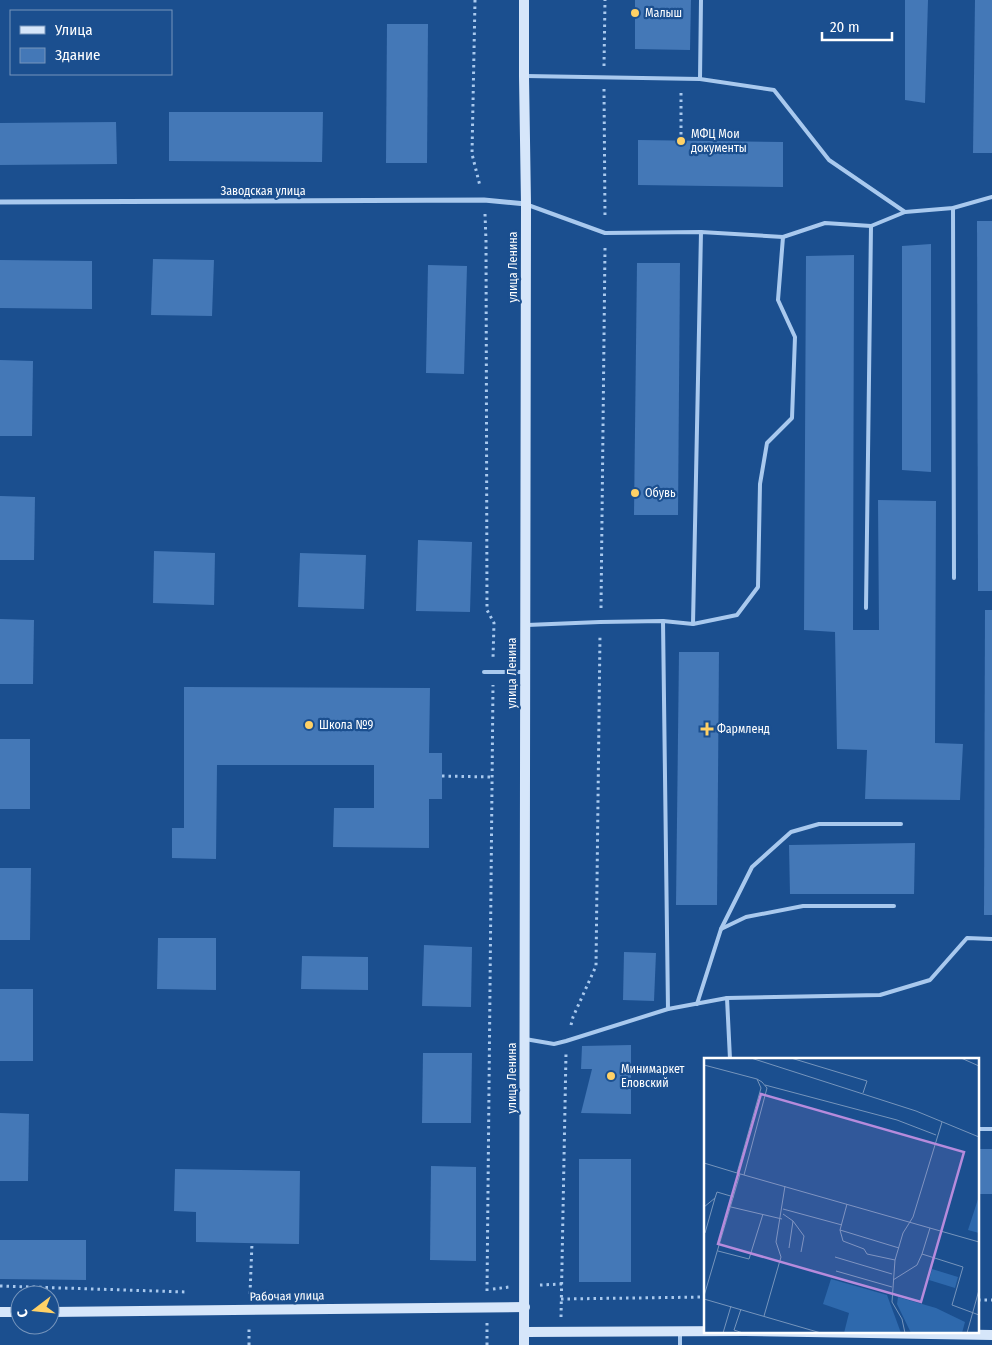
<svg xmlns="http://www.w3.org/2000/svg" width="992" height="1345" font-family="'Fira Sans Condensed',sans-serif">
	<rect width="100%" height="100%" fill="#1b4f8f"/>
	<g fill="#4478b7">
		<polygon points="635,0 691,0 690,50 635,49"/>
		<polygon points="905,0 928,0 925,103 905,100"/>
		<polygon points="975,0 992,0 992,153 973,153"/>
		<polygon points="387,24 428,24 427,163 386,163"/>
		<polygon points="169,112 323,112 322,162 169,161"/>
		<polygon points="116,122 117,164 0,165 0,123"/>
		<polygon points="638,140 783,142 783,187 638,185"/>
		<polygon points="977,221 992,221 992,591 978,591"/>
		<polygon points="931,244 931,472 902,470 902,246"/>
		<polygon points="854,255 853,630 879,630 878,500 936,501 935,743 963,744 960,800 865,799 867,750 837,749 835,632 804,630 806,256"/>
		<polygon points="153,259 214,260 212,316 151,315"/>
		<polygon points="0,260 92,261 92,309 0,308"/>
		<polygon points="637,263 680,263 678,515 634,515"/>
		<polygon points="428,265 467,266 464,374 426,373"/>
		<polygon points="0,360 33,361 32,436 0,436"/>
		<polygon points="0,496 35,497 34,560 0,560"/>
		<polygon points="418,540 472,542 470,612 416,611"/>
		<polygon points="154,551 215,553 214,605 153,603"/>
		<polygon points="300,553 366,555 364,609 298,607"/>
		<polygon points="985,610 992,610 992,915 984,915"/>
		<polygon points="0,619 34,620 33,684 0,684"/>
		<polygon points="679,652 719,652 717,905 676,905"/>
		<polygon points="184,687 430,688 429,753 442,753 442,799 429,799 429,848 333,847 334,808 374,808 374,765 217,765 216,859 172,858 172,828 184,828"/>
		<rect x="0" y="739" width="30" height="70"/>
		<polygon points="915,843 914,894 790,894 789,845"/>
		<polygon points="0,868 31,868 30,940 0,940"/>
		<polygon points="158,938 216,938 216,990 157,989"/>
		<polygon points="424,945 472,947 471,1007 422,1006"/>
		<polygon points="624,952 656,953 654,1001 623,1000"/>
		<polygon points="302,956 368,957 368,990 301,989"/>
		<rect x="0" y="989" width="33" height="72"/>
		<polygon points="631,1045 631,1114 581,1113 592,1069 581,1069 582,1046"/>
		<polygon points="423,1053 472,1053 471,1123 422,1123"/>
		<polygon points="0,1113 29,1114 28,1181 0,1181"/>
		<rect x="978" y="1149" width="14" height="45"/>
		<rect x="579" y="1159" width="52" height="123"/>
		<polygon points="431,1166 476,1167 476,1261 430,1260"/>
		<polygon points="175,1169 300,1171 299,1244 196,1242 196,1212 174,1211"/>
		<polygon points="0,1240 86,1240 86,1280 0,1279"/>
	</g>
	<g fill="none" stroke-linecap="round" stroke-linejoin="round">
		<g stroke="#a9c9ee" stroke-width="3" stroke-dasharray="2.5 4" stroke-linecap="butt">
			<polyline points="475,0 472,154 480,186"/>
			<polyline points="604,66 605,0"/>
			<polyline points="604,89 605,218"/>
			<polyline points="681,141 681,91"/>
			<polyline points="485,214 486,241 487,610 494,623 493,658"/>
			<polyline points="601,608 605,247"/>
			<polyline points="442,776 492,777"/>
			<polyline points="571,1025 573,1017 596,966 600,634"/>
			<polyline points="540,1285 562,1284"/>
			<polyline points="0,1286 187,1292"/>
			<polyline points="493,1289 509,1287"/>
			<polyline points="487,1291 493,685"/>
			<polyline points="250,1294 252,1243"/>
			<polyline points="561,1299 706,1297"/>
			<polyline points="978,1300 992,1300"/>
			<polyline points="561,1317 566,1053"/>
			<polyline points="249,1345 249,1326"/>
			<polyline points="487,1345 487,1322"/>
		</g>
		<g stroke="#a9c9ee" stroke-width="4">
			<polyline points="526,76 700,79 701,0"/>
			<polyline points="700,79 774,90 829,160 905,212"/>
			<polyline points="528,205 605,233 701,232 783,237 825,223 871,226 905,212 953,208 992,197"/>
			<polyline points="953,208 954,578"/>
			<polyline points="866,608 871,226"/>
			<polyline points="663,621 668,1009"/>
			<polyline points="693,624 701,232"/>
			<polyline points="527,625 600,622 663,621 693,624 737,615 758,587 760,484 767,443 792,418 795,337 778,300 783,237"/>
			<polyline points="484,672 525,672"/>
			<polyline points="721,929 752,867 791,832 819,824 901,824"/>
			<polyline points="727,998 730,1059"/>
			<polyline points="697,1004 721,929 746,917 803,906 894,906"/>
			<polyline points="525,1039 554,1044 566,1041 668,1009 727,998 880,995 930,980 967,938 992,939"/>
			<polyline points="978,1129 992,1129"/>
			<polyline points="680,1332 680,1345"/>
		</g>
		<polyline stroke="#a9c9ee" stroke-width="5" points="0,202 484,200 526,204"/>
		<g stroke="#d6e6fa" stroke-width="10">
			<polyline points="524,0 524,76 526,204 524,1345"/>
			<polyline points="0,1312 20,1312"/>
			<polyline points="50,1312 525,1307"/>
			<polyline points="525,1332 745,1331 992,1335"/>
		</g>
	</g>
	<g fill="#ffd166" stroke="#1b4f8f" stroke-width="2">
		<circle cx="635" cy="13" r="5"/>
		<circle cx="681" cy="141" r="5"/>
		<circle cx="635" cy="493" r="5"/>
		<circle cx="309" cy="725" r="5"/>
		<path d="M704.5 721.5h5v5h5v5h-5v5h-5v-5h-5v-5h5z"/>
		<circle cx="611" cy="1076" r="5"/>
	</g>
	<g text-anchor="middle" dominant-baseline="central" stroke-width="4.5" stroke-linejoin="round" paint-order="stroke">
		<g font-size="12" fill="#fff" stroke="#1b4f8f" text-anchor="start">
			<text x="645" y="13">Малыш</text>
			<text x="691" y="134">МФЦ Мои<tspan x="691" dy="14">документы</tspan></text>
			<text x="645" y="493">Обувь</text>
			<text x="319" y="725">Школа №9</text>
			<text x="717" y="729">Фармленд</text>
			<text x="621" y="1069">Минимаркет<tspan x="621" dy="14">Еловский</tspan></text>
		</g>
		<g font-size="12" fill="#fff" stroke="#1b4f8f">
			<text x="263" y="191">Заводская улица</text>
			<text transform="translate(513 267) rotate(-90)">улица Ленина</text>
			<text transform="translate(512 673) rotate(-90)">улица Ленина</text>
			<text transform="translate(512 1078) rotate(-90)">улица Ленина</text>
			<text transform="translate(287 1296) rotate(-1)">Рабочая улица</text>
		</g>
	</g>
	<g transform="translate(704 1058)">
		<rect width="275" height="275" fill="#1b4f8f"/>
		<path d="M275 138V175L264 172ZM228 211 254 219 251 230 225 222ZM127 221 183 237 197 275H140L145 255 119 246ZM194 239 232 250 261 264 258 275H207L193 246Z" fill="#2e69ad"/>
		<path fill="none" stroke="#7695bc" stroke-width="1" d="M47 0 212 53 275 79M87 0 163 23 159 35M257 0 275 8M0 7 53 21 58 24 63 30 40 117 33 115 57 30 53 21M61 27 193 62 232 77M0 105 33 115M40 117 275 184M143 146 136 172 139 183 160 191 163 196 191 202M0 149 11 140 13 134 30 139M27 149 78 161M79 151 138 167M79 156 89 163 85 190M89 163 100 178 97 194M226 170 218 196 259 209 248 247 275 257M136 172 195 190M1 175 11 140M14 193 45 201 59 156M131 199 188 216M132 213 188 229M189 222 213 207 218 196M0 238 36 116M0 241 117 275M37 251 30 272 39 275M60 258 77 199 72 184 81 128M19 275 27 248M201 275 198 261 188 244 191 202 199 175 209 159 238 64M263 275 275 232"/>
		<path fill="#b68bdc" fill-opacity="0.15" stroke="#b68bdc" stroke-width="2.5" d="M57 36 260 94 217 244 14 186Z"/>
		<rect width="275" height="275" fill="none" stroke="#fff" stroke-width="2.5"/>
	</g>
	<rect x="10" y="10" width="162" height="65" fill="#1b4f8f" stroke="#7695bc"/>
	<rect x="20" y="26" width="25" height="8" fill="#d6e6fa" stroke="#7695bc"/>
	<text x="55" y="35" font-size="15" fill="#ffffff">Улица</text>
	<rect x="20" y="48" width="25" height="15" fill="#4478b7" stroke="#7695bc"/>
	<text x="55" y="60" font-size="15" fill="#ffffff">Здание</text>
	<g transform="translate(35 1310) rotate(254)"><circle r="24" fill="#1b4f8f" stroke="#7695bc"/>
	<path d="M0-4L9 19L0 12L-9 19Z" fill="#ffd166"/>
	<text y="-8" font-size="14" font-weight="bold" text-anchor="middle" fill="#ffffff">С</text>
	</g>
	<path d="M822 32v8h70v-8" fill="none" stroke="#ffffff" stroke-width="2.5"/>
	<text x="830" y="32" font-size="15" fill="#ffffff" stroke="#1b4f8f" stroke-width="4" paint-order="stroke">20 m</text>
</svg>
